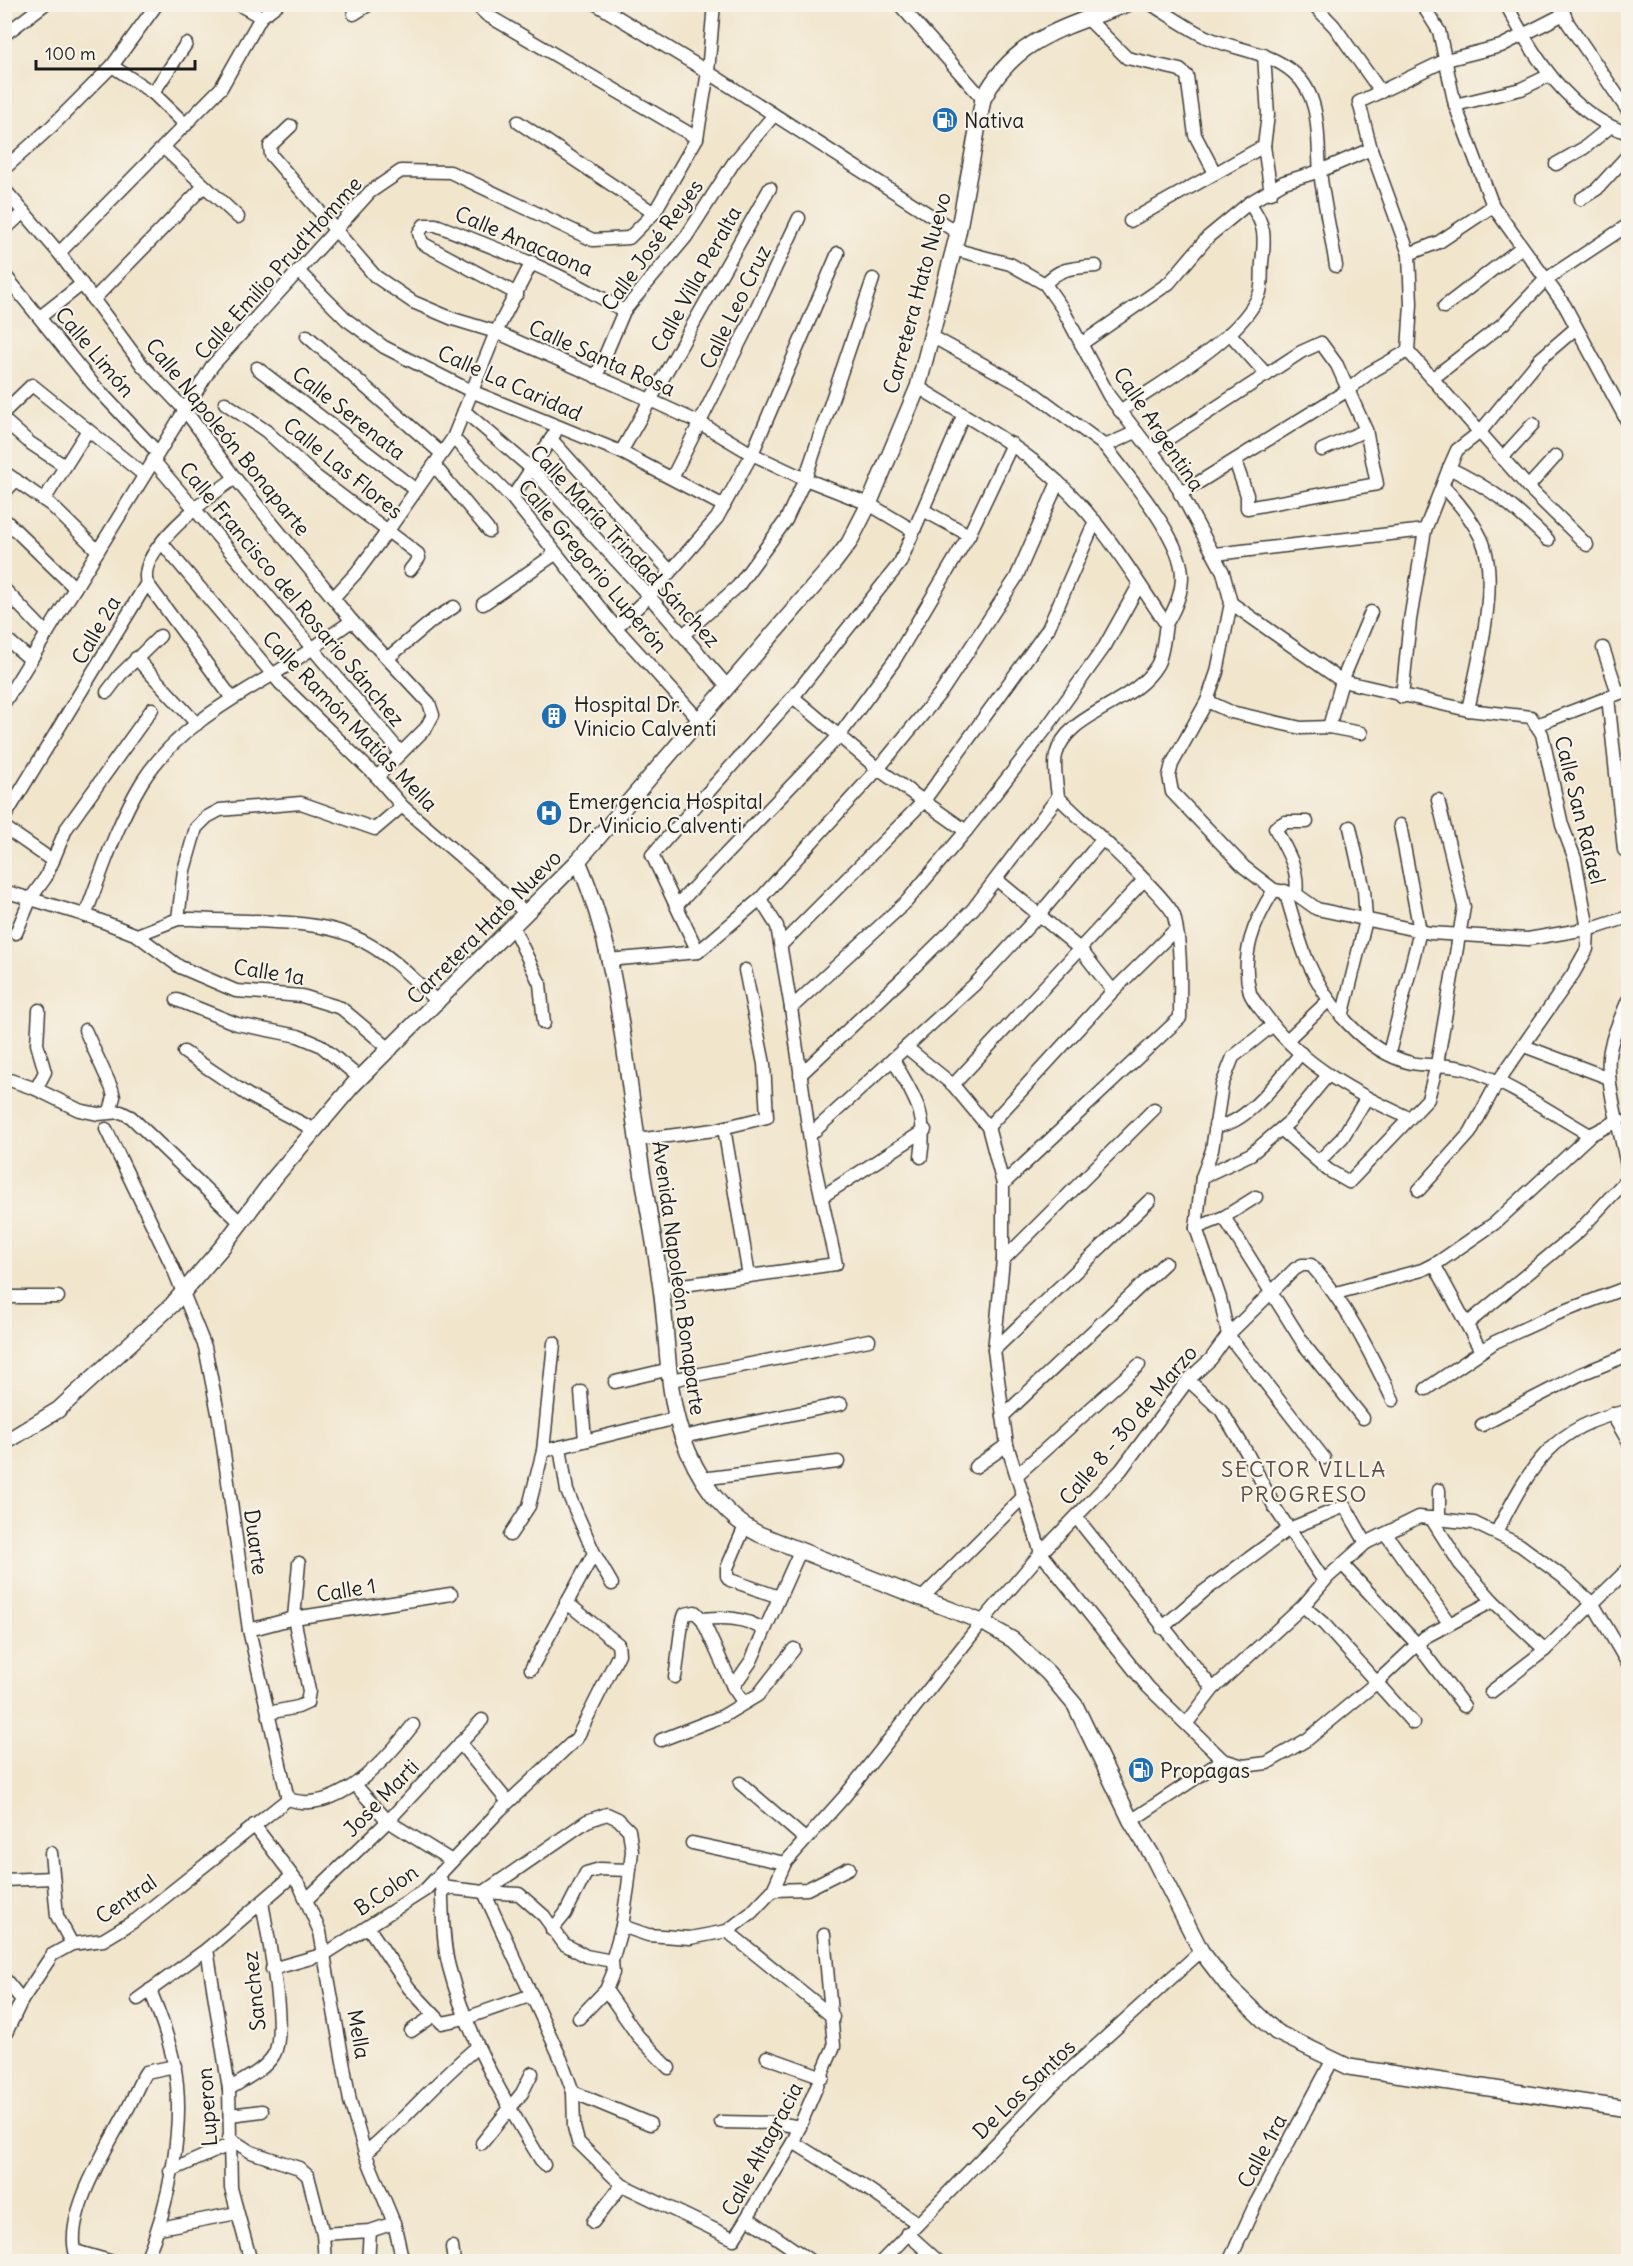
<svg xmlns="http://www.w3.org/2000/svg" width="1633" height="2266" font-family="Delius,sans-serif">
	<rect width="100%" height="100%" fill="#f7f3e8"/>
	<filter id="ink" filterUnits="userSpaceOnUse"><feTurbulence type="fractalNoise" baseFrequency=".0167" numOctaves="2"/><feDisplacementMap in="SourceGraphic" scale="12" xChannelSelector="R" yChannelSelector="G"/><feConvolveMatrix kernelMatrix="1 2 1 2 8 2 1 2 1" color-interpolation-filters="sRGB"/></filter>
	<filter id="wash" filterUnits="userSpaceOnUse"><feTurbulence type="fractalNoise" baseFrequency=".008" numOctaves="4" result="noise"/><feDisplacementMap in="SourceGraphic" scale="24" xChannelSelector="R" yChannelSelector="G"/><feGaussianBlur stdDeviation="1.35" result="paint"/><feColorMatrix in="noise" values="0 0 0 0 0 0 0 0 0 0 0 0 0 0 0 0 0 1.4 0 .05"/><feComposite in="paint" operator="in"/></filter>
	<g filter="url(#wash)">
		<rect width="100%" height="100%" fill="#f1e5cc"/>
	</g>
	<g filter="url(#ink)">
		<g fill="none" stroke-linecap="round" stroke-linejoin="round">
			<g stroke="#3c3a36" stroke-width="15">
				<g id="minor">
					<polyline points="238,4 261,17"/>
					<polyline points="475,4 487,15 697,138"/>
					<polyline points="596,4 708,72 958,233"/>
					<polyline points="899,4 983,99"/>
					<path d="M1151 4C1169 15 1187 28 1206 37 1235 50 1269 51 1294 73 1322 97 1317 139 1320 172 1324 203 1331 235 1336 266"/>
					<polyline points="1313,4 1334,26 1381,92"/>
					<polyline points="1422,4 1439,31 1455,105 1493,206 1565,306 1628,423"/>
					<path d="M1506 4C1533 56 1570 115 1628 133"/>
					<polyline points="1560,4 1568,23 1628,111"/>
					<polyline points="354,14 370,4"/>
					<polyline points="1088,19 1127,58 1180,70 1187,76 1195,135 1215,173"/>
					<polyline points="4,35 45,4"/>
					<polyline points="1264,55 1268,115 1264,146 1271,193"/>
					<polyline points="112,66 153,93 186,125"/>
					<polyline points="153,93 186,44"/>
					<polyline points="1455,105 1521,89 1550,75"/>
					<polyline points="518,122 654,213"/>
					<polyline points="291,126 270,146 271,155 375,276 413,302 453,319 496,332 650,400 700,423 752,454 805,479 869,504 914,531"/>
					<polyline points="164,148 238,217"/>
					<polyline points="1556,164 1584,148 1610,127"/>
					<polyline points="4,169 52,126 112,66 157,4"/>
					<polyline points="4,189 59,253 142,365 184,409 235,478 352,621 429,703 433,715 426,728 377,777"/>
					<polyline points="1581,199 1597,189 1628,155"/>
					<polyline points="1130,221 1264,146"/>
					<polyline points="4,230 24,212"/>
					<polyline points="953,249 1010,264 1045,284 1062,308 1109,396 1173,479 1223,572 1231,603 1217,672 1207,701 1172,764 1169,776 1172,792 1244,867 1274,890 1296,894 1317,909 1430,933 1528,939 1598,927 1628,917"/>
					<polyline points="59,253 221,88 261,17 278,4"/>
					<polyline points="1409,254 1439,242 1493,206"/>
					<polyline points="298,271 347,320 384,347 471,391 621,452 724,506"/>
					<polyline points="4,274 93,384 158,453"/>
					<path d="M1045 284C1060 267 1074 268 1096 266"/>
					<path d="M517 294 422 243 419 233 424 225H436C501 250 564 274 624 311"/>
					<polyline points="93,300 204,186"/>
					<polyline points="1444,307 1522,247"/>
					<polyline points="40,317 82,284"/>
					<polyline points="1231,335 1267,375"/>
					<polyline points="307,336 441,453"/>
					<polyline points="931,336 1028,389 1105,446 1136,432"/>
					<polyline points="1081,344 1169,283 1208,237 1249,203 1284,182 1320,171 1371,149"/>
					<polyline points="1408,351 1411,304 1409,254 1371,149 1359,102 1446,60 1501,46 1564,14"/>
					<polyline points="257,368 416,490"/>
					<polyline points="596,377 624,311 686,237 734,162 774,115"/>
					<polyline points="1432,379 1504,323 1545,280 1628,225"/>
					<polyline points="225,403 266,431 314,475 418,554 419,558 410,570"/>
					<polyline points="464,411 532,469 649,596 728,687"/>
					<path d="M1120 411C1162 381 1238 342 1259 295 1263 286 1261 273 1262 263 1265 238 1266 224 1249 203"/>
					<polyline points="4,412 32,385 144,475"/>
					<polyline points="4,420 30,443 65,466"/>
					<polyline points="453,438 512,498 616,628 700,721"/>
					<polyline points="551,439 670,571"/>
					<path d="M1105 446C1128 477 1182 538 1182 576 1182 593 1174 611 1166 624"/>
					<polyline points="1151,450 1301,352 1321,343 1337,365 1366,430 1377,484 1247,508 1247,495 1235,461"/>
					<polyline points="1322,450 1366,430"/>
					<polyline points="621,452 770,188"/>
					<polyline points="1502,458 1533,424"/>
					<polyline points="153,460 401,753"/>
					<polyline points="434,465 489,531"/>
					<path d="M1449 468C1494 490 1512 505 1548 540"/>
					<polyline points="4,472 51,505 98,551"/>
					<polyline points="672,478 746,330 799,218"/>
					<path d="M1443 486C1458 502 1472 519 1481 538 1501 580 1477 666 1468 710"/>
					<polyline points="1528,487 1556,456"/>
					<polyline points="4,493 16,480"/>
					<polyline points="1180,494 1348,390 1369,373 1408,351 1528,487 1587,545"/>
					<polyline points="512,498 555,433"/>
					<polyline points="44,500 88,430"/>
					<polyline points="923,510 969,535"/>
					<polyline points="4,519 75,588"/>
					<polyline points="162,543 280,683 377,777 402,806 525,912"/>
					<polyline points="1215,554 1425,530"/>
					<polyline points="147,583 231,697"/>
					<polyline points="4,589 47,634"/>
					<polyline points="334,597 357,572 389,529 453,438 496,332 532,262"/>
					<polyline points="1231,603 1342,681 1468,710 1531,717 1542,734 1562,825 1575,859 1588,929 1587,949 1573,974 1497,1083 1470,1133 1419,1190"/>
					<polyline points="483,604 555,554"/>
					<polyline points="616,628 649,596 717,518 752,454 838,253"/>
					<polyline points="683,635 738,586 786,520 805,479 873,279"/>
					<polyline points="4,637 31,660"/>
					<polyline points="1603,648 1618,693"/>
					<polyline points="389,657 433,620 454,607"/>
					<polyline points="136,658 197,724"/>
					<polyline points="107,692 120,675 160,636"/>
					<polyline points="793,697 878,769 966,831"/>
					<polyline points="1402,697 1410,620 1425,530 1449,468 1457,450 1480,432 1540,359 1576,328"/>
					<polyline points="1608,697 1624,850 1628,850"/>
					<polyline points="1207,701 1231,712 1301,728 1329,727 1361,733"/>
					<polyline points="4,703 212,366 370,192 401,171 450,172 593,240 629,238 654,213 697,138 708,72 714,4"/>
					<polyline points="1536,725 1628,690"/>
					<polyline points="1329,727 1342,681 1371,612"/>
					<path d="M4 818 147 583C136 550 211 495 235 478"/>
					<polyline points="4,827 53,861"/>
					<polyline points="996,879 1081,950 1113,991"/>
					<path d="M1274 890C1254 921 1240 955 1250 993 1253 1001 1261 1009 1266 1016 1302 1065 1354 1093 1409 1118"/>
					<path d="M4 891 91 917 137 935 178 919H193C238 922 312 918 352 936 386 950 413 978 438 1003"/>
					<path d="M1285 891C1292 914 1298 938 1307 960 1326 1004 1363 1051 1411 1063 1430 1067 1450 1063 1470 1070 1512 1085 1551 1113 1590 1135"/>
					<path d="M1296 894C1300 869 1286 850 1275 828L1285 822H1307"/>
					<polyline points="760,899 777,926 791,1008"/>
					<polyline points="677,905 839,736 894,661 969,535 1012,444"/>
					<path d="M85 916C102 871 117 823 142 782 173 733 224 703 272 675 299 659 325 639 352 621"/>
					<polyline points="178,919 184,870 196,828 207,817 220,810 301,803 375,829 402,806"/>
					<polyline points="512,925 540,984 544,1023"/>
					<polyline points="16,933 31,898 46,877 66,829 152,709"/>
					<polyline points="137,935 180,967 236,991 302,996 341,1008 391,1050"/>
					<polyline points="781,945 923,802 1048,629 1095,521"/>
					<polyline points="698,952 760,899 878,769 942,691 1016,578 1058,482"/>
					<polyline points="608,960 698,952 652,855 793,697 900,563 963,416"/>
					<polyline points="177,1000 237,1024 298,1036 320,1045 361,1079"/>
					<path d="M1628 1000C1621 1018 1611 1037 1609 1057 1606 1088 1623 1139 1628 1172"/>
					<polyline points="1342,1017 1366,920 1364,890 1350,827"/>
					<polyline points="1273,1025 1233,1057 1222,1085 1212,1150 1202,1177 1196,1228 1220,1298 1228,1335 1324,1458"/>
					<polyline points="85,1030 112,1089 114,1097 110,1111"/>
					<polyline points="1287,1040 1329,1000"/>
					<polyline points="1524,1046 1609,1078"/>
					<polyline points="906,1047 953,1085 988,1127 1003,1184 1003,1260 994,1350 1007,1445 1041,1553 1148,1687 1223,1760 1243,1766 1267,1763 1308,1739 1376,1683 1425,1637 1493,1601"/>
					<polyline points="184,1052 248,1095 315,1130"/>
					<polyline points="1389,1053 1420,931 1400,825"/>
					<path d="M893 1059C914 1098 928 1111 921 1157"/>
					<path d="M800 1075 904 977 973 909 1058 797C1057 784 1053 768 1056 755 1067 712 1133 706 1157 665 1163 655 1164 636 1166 624 1133 575 1102 522 1058 482 1017 443 966 417 918 387"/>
					<polyline points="4,1078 36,1089 79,1110 98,1114 121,1112 131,1117 241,1223"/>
					<polyline points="953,1085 1144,880"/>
					<polyline points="36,1089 45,1072 37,1044 39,1010"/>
					<path d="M1215 1125C1243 1130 1285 1072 1301 1053"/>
					<polyline points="988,1127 1113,991 1175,930"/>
					<polyline points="106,1129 173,1268 205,1347 219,1418 249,1630 288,1799"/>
					<polyline points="1281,1129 1328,1170 1349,1182 1428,1099 1437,1064 1464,907 1438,800"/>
					<polyline points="810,1135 975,984 1039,915 1101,841"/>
					<polyline points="637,1140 714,1130 767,1117 764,1064 745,970"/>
					<polyline points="1319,1161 1342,1138 1366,1099"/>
					<polyline points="1202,1177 1251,1154 1290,1121 1328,1075"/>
					<path d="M1003 1184 1180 1018C1180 988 1182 946 1174 916 1170 899 1077 816 1058 797"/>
					<polyline points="823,1196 925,1130"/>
					<polyline points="1224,1217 1305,1346 1363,1418"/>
					<polyline points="1196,1228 1224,1217 1256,1197"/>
					<polyline points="1003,1260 1154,1109"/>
					<polyline points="1434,1264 1481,1351"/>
					<polyline points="749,1276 836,1264 812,1154 791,1008 907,901 966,831 1045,730 1105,646 1139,585"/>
					<polyline points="661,1288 749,1276 724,1128"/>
					<polyline points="1336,1293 1422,1270 1440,1261 1495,1223 1590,1135 1619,1120"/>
					<polyline points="4,1297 58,1297"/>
					<polyline points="1467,1324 1579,1231 1628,1178"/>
					<polyline points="994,1350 1149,1201"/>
					<polyline points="671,1380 869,1340"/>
					<polyline points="1188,1380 1221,1410 1247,1453 1275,1508 1324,1581"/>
					<polyline points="615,1382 670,1369"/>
					<polyline points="1426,1389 1495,1342 1554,1315 1628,1287"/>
					<polyline points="581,1392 585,1440"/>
					<polyline points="1612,1414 1628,1441"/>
					<polyline points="1003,1416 1165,1263"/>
					<polyline points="1482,1425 1581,1374 1628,1355"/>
					<polyline points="682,1437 841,1404"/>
					<polyline points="543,1451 554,1343"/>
					<polyline points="975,1467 1007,1445"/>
					<polyline points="1017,1475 1139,1365"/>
					<polyline points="701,1479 838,1462"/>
					<polyline points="1439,1490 1439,1519"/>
					<polyline points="1076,1517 1213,1689"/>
					<polyline points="1431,1518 1460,1564 1493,1601 1545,1650"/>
					<polyline points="745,1526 727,1568 727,1576 730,1580 779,1597"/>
					<path d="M1496 1533C1530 1468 1551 1426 1628 1411"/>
					<polyline points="1386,1534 1449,1623"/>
					<polyline points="510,1535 529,1506 543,1451 560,1447"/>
					<polyline points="594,1553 612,1584"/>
					<polyline points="1343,1565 1417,1644 1464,1706"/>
					<polyline points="921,1599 1022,1498"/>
					<polyline points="1303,1606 1324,1624 1413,1723"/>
					<path d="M702 1619C725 1617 744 1617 764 1630"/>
					<polyline points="1162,1628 1203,1592 1289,1529 1345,1506 1366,1543"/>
					<polyline points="249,1630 294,1618 451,1594"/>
					<polyline points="531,1669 594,1553 567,1491 560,1447 677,1418"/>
					<path d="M675 1677C679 1659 679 1628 685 1614L695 1612 702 1619 733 1687"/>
					<polyline points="1491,1692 1545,1650 1628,1569"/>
					<polyline points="744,1703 733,1687 751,1661 800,1551"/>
					<polyline points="268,1713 298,1707 307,1703 309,1691 294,1618 299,1563"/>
					<polyline points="1187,1723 1213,1689 1303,1606 1328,1577 1366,1543 1419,1517 1474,1523 1520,1545 1563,1577 1593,1604 1628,1664"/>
					<polyline points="661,1740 723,1716 758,1695 794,1649"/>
					<polyline points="460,1743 508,1802"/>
					<polyline points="740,1783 805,1839"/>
					<polyline points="356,1786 388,1821 452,1861"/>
					<path d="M288 1799C336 1816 386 1760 413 1725"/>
					<polyline points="1131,1821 1223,1760"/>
					<polyline points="254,1825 300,1886 320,1932 350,2101 365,2153 394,2223 403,2262"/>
					<polyline points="692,1843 785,1863"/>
					<polyline points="51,1853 57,1916 72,1944"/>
					<polyline points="4,1880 52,1878"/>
					<path d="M441 1880C443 1908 442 1941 449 1967 468 2039 505 2102 544 2165"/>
					<polyline points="441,1887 484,1892 587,1821 607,1814 618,1819 629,1830 632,1851 628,1887 622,1926 612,1961 613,1973 606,1990 579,2018"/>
					<polyline points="773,1890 807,1889 849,1868"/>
					<polyline points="306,1900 388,1821 482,1720"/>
					<path d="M622 1926 648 1935 690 1938 727 1931 751 1913 773 1890 785 1863 844 1797 982 1622 1041 1553 1121 1470 1188 1380 1211 1359 1228 1335 1295 1269 1302 1265H1311C1348 1306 1369 1351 1393 1400"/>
					<polyline points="368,1927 409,1988 442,2023 466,2018 532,1995"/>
					<polyline points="552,1930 565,1914 586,1873 600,1869 629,1870"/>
					<polyline points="727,1931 833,2017"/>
					<polyline points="207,1949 229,2089 231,2188 251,2262"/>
					<polyline points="612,1961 586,1956 564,1944 544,1916 519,1894 484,1892 561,2059 573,2092 574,2127 578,2142 622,2185 734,2239 793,2142 834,2046 824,1935"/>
					<polyline points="272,1969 325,1954 425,1890 500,1810 577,1738 619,1654 618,1644 566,1602"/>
					<polyline points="4,1978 22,2000"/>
					<polyline points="606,1990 638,2036 669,2068"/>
					<polyline points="138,1999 207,1949 292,1876"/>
					<polyline points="411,2031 433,2016"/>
					<polyline points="4,2037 22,2000 52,1955 72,1944 103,1940 136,1920 288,1799"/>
					<polyline points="767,2057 823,2077"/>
					<path d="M229 2089C243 2080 263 2071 273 2056 289 2034 267 1932 262 1902"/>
					<polyline points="573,2092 650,2124"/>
					<polyline points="230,2115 262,2111"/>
					<polyline points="721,2122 778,2123 800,2127"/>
					<polyline points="229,2138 251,2152 299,2168 308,2176 323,2234 325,2262"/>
					<polyline points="793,2142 865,2187 917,2223"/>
					<polyline points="482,2143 522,2093 532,2073"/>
					<path d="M365 2153C404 2121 437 2080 476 2048"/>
					<polyline points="170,2171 229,2145"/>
					<polyline points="748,2218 812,2262"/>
					<polyline points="593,2222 622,2185"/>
					<polyline points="160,2228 237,2213"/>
					<polyline points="907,2233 939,2262"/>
					<polyline points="323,2234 370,2231 394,2223"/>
					<polyline points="452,2247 454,2262"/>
					<path d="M113 2262 75 2251C66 2210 109 2145 127 2110 134 2097 138 2084 146 2072L175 2066"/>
					<path d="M145 2262C169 2207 186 2124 174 2064 169 2039 160 2014 150 1990"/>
					<polyline points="368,2262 370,2231"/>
					<polyline points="881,2262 1051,2087 1201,1951"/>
					<polyline points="1229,2262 1254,2207 1332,2061"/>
				</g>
			</g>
			<g stroke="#3c3a36" stroke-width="18">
				<g id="major">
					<path d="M578 861C615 945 623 1041 636 1131 643 1184 654 1236 661 1288 668 1336 666 1390 682 1436 696 1475 721 1515 759 1534L982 1622 1013 1640 1048 1673 1075 1705 1131 1821 1152 1855 1201 1951 1228 1986 1276 2032 1349 2067 1628 2109"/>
					<path d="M4 1443 58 1410 172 1305 223 1246 275 1177 353 1085 578 861 833 564 849 543 869 504 918 387 958 233 983 99C1015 37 1067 27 1127 4"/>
				</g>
			</g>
			<use href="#minor" stroke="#fff" stroke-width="12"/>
			<use href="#major" stroke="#fff" stroke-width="15"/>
		</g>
	</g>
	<defs>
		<g id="fuel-disc" transform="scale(1.35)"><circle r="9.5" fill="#1f6fb2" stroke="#f7f3e8"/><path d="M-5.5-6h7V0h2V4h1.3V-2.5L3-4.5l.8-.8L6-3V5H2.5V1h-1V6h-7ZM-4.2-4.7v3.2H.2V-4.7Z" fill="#fff"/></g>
		<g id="building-disc" transform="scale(1.35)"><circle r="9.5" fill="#1f6fb2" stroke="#f7f3e8"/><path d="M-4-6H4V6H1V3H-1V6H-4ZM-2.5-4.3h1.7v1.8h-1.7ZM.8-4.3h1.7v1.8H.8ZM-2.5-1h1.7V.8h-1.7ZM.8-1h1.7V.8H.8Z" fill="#fff"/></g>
		<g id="hospital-disc" transform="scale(1.35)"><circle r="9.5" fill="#1f6fb2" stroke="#f7f3e8"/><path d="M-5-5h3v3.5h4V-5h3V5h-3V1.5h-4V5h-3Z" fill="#fff"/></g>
	</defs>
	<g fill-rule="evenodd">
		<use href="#fuel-disc" x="945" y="120"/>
		<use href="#building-disc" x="554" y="716"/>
		<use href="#hospital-disc" x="549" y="813"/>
		<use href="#fuel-disc" x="1141" y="1770"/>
	</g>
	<g text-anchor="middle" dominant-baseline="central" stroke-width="4.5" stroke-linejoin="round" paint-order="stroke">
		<g font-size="21" fill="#1c1c1c" stroke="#f7f3e8" text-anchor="start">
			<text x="964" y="120">Nativa</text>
			<text x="574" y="704">Hospital Dr.<tspan x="574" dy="24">Vinicio Calventi</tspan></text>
			<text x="568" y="801">Emergencia Hospital<tspan x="568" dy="24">Dr. Vinicio Calventi</tspan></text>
			<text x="1160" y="1770">Propagas</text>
		</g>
		<g font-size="21" fill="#1c1c1c" stroke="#f7f3e8">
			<text transform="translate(524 241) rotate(23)">Calle Anacaona</text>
			<text transform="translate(652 245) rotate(-54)">Calle José Reyes</text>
			<text transform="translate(278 268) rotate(-48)">Calle Emilio Prud'Homme</text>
			<text transform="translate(696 279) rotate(-61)">Calle Villa Peralta</text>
			<text transform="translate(917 293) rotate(-75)">Carretera Hato Nuevo</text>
			<text transform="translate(735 307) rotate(-64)">Calle Leo Cruz</text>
			<text transform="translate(95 352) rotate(50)">Calle Limón</text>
			<text transform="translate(602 358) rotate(24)">Calle Santa Rosa</text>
			<text transform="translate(510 383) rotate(24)">Calle La Caridad</text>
			<text transform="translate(349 413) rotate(38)">Calle Serenata</text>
			<text transform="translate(1159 429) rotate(56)">Calle Argentina</text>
			<text transform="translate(228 437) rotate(51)">Calle Napoleón Bonaparte</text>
			<text transform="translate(343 468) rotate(39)">Calle Las Flores</text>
			<text transform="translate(625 546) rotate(47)">Calle María Trindad Sánchez</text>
			<text transform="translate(593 566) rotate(50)">Calle Gregorio Luperón</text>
			<text transform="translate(292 594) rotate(50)">Calle Francisco del Rosario Sánchez</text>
			<text transform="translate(96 630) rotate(-60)">Calle 2a</text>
			<text transform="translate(350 721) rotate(46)">Calle Ramón Matías Mella</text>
			<text transform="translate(1580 810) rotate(76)">Calle San Rafael</text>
			<text transform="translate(484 927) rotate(-45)">Carretera Hato Nuevo</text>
			<text transform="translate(269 972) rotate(9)">Calle 1a</text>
			<text transform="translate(679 1278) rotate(82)">Avenida Napoleón Bonaparte</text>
			<text transform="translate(1128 1425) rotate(-50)">Calle 8 - 30 de Marzo</text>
			<text transform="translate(256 1542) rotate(82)">Duarte</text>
			<text transform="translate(346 1590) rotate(-9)">Calle 1</text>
			<text transform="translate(381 1798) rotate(-46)">Jose Marti</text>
			<text transform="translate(386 1890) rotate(-35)">B.Colon</text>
			<text transform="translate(126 1899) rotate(-35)">Central</text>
			<text transform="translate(254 1991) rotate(-96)">Sanchez</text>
			<text transform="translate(359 2034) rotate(80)">Mella</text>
			<text transform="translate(1024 2089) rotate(-44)">De Los Santos</text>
			<text transform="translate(207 2107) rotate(-94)">Luperon</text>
			<text transform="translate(762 2149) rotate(-62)">Calle Altagracia</text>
			<text transform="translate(1262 2151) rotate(-62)">Calle 1ra</text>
		</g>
		<g font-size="22" letter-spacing="1.5" fill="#5e4e46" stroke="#f7f3e8">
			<text x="1304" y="1469">SECTOR VILLA<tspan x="1304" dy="25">PROGRESO</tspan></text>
		</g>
	</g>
	<rect width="1633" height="2266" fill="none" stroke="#f7f3e8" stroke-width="24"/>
	<path d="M36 60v9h159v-9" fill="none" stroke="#1c1c1c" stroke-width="3"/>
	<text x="45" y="60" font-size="18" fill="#1c1c1c" stroke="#f7f3e8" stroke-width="4.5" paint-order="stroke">100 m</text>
</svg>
